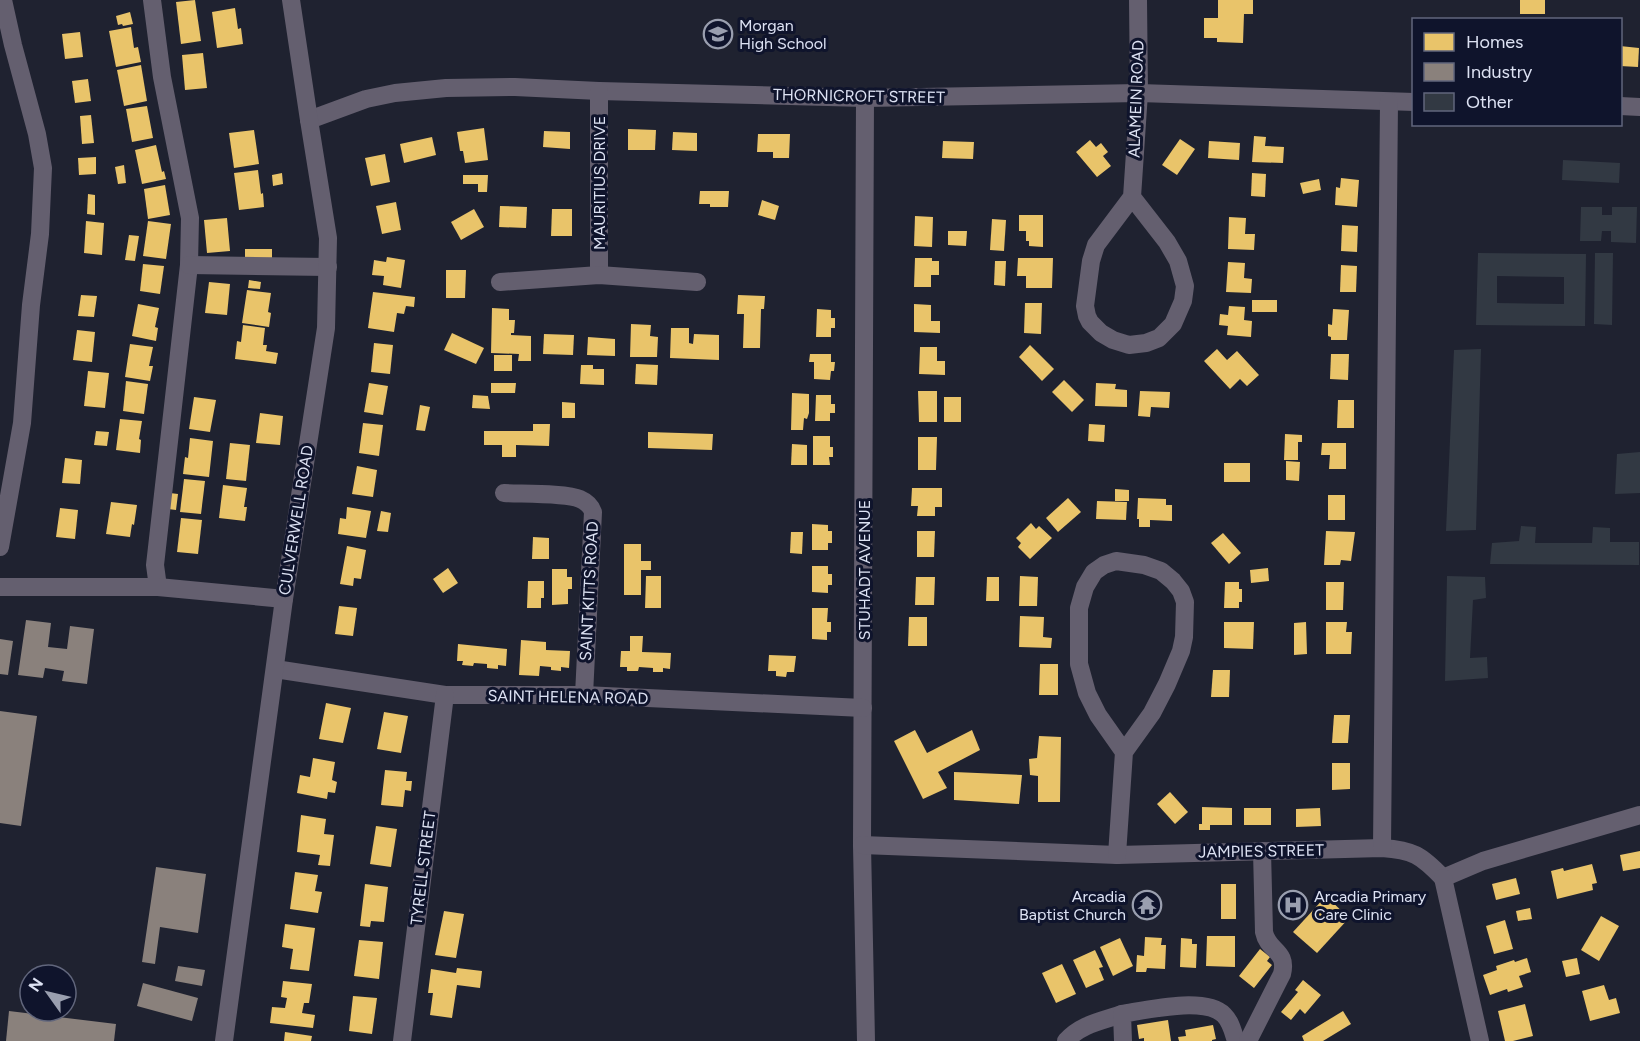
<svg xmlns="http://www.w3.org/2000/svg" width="1640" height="1041" font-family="Figtree,sans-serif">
	<rect width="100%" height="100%" fill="#1f2230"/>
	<g fill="#e9c46a">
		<polygon points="195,0 201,41 181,44 176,2"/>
		<polygon points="1218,0 1253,0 1253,14 1244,14 1243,43 1217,42 1217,38 1204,38 1204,18 1218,18"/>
		<rect x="1520" y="0" width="25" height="14"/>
		<polygon points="235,8 238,29 241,28 243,44 217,48 212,12"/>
		<polygon points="130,12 133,24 123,26 122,24 118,25 116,16"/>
		<polygon points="131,27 134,48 138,47 141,62 116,67 109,31"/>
		<polygon points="80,32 83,57 65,59 62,34"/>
		<polygon points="1620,46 1639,48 1638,67 1620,66"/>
		<polygon points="203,53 207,88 185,90 182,55"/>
		<polygon points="141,65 147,101 124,106 117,70"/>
		<polygon points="88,79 91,101 75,103 72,81"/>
		<polygon points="147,106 153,138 132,142 126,109"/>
		<polygon points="91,115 94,143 82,144 80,116"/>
		<polygon points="484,128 488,160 465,163 463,151 460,151 457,132"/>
		<polygon points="628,129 656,130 655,150 628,150"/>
		<polygon points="254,130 259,164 234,168 229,133"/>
		<polygon points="544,131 570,132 570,149 543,147"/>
		<polygon points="673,132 697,133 697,151 672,150"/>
		<polygon points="758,134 790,134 789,158 773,158 773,152 757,152"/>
		<polygon points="1254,136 1266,137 1265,146 1284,147 1283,163 1252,162"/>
		<polygon points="432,137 436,155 404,163 400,144"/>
		<polygon points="1180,139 1195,149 1177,175 1162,165"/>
		<polygon points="1090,140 1096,147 1101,143 1108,152 1103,156 1111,166 1097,177 1076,152"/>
		<polygon points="943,141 974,142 973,159 942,158"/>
		<polygon points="1209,141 1240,143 1239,160 1208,158"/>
		<polygon points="156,145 162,172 164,171 166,179 142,184 135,150"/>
		<polygon points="385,154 390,182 371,186 365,158"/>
		<polygon points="96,157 96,174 79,175 78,158"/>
		<polygon points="124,165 126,183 118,184 115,167"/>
		<polygon points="258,170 261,194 263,193 264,207 239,210 234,173"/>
		<polygon points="282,173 283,184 273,186 272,175"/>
		<polygon points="1252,173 1266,174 1265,197 1251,196"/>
		<polygon points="463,175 488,175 487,192 478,192 478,184 463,184"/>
		<polygon points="1341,178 1359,180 1357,207 1335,205 1336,187 1340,188"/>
		<polygon points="1319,179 1321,190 1303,194 1300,183"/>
		<polygon points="165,185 170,215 148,219 144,189"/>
		<polygon points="700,191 729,191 728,207 710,207 710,204 699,204"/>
		<polygon points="88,194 95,195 95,215 87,214"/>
		<polygon points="762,200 779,206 775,220 758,215"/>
		<polygon points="396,202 401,230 382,234 376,206"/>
		<polygon points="500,206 527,207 526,228 499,227"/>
		<polygon points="474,209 484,227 461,240 451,222"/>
		<polygon points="552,209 572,209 572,236 551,236"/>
		<polygon points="1019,215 1043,215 1043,247 1029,246 1029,241 1026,241 1026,231 1019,231"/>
		<polygon points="915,216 933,217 932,247 914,246"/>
		<polygon points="1229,217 1246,218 1245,234 1255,234 1254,250 1228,249"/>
		<polygon points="227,218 230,251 207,253 204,220"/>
		<polygon points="992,219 1006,220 1004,251 990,250"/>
		<polygon points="86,221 104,223 102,255 84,253"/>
		<polygon points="148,221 171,224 166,259 143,256"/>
		<polygon points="1342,225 1358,226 1357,252 1341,251"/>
		<polygon points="948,231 967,231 966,246 948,245"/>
		<polygon points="129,235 139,236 135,261 125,260"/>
		<polygon points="245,249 272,249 272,259 245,260"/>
		<polygon points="387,257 405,260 401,288 383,285 384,276 372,275 374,260 386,262"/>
		<polygon points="915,258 932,258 932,261 939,261 939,275 931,275 931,287 914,287"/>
		<polygon points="1018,258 1053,258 1052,288 1026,288 1026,276 1017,276"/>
		<polygon points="995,261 1006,261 1005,286 994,285"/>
		<polygon points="1228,262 1245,263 1244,278 1252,279 1251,293 1226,292"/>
		<polygon points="143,264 164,266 160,294 140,291"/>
		<polygon points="1341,265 1357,266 1356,292 1340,292"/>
		<polygon points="446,270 466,270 465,298 446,298"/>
		<polygon points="249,280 261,282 260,289 248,288"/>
		<polygon points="209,282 230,284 227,315 205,313"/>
		<polygon points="247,290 271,293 268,312 271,313 269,327 242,323"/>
		<polygon points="373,292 415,297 414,307 406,306 404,314 397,313 394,332 368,328"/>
		<polygon points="81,295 97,296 94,317 78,316"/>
		<polygon points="738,295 765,296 764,309 761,309 760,348 743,348 744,314 737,314"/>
		<rect x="1252" y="300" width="25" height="12"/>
		<polygon points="1025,303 1042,303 1041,334 1024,333"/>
		<polygon points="138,304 159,308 155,327 158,328 156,341 132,336"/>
		<polygon points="914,304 931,305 931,321 940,321 940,333 914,332"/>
		<polygon points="1229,306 1245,307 1244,320 1252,321 1251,337 1227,335 1228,326 1219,325 1220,314 1228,315"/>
		<polygon points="492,308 509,309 509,320 515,320 514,333 511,333 511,335 531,336 531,361 518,361 519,354 491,353"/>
		<polygon points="817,309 831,310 831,318 835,318 835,328 831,328 831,337 816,337"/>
		<polygon points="1333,309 1349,310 1347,340 1331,340 1331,337 1328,336 1328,324 1332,325"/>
		<polygon points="631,324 651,325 650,336 658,337 657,357 630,357"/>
		<polygon points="243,325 265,328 263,345 267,345 266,351 278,353 276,364 235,359 237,341 241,342"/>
		<polygon points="671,328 689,328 689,343 693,344 694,334 719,335 719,360 670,358"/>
		<polygon points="77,330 95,332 92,362 73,360"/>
		<polygon points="452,333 484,348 476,364 444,350"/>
		<polygon points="544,334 574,335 573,355 543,354"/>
		<polygon points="588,337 615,339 615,356 587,355"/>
		<polygon points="374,343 393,345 390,374 371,372"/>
		<polygon points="130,344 153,347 149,366 153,366 150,381 125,377"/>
		<polygon points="1030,345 1054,369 1042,381 1019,357"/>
		<polygon points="920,347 937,347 937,361 945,361 945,375 919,374"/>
		<polygon points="1217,349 1227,360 1237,351 1259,375 1247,386 1240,379 1230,389 1204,361"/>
		<polygon points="810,354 831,354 831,362 835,362 834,371 831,371 830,380 814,379 814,362 809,362"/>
		<polygon points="1331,354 1349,354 1348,380 1330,379"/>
		<rect x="494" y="355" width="18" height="16"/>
		<polygon points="636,364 658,365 657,385 635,384"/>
		<polygon points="581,365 593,365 593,369 604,369 604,385 580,384"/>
		<polygon points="88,371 109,373 105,408 84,406"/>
		<polygon points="1064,380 1084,400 1072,412 1052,392"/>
		<polygon points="126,381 148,384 144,414 123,411"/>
		<polygon points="369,383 388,386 383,415 364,412"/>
		<polygon points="491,383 516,383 515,393 491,393"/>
		<polygon points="1096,383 1116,384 1115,389 1127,390 1127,407 1095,406"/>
		<polygon points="918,391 937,391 937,422 919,422"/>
		<polygon points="1140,391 1170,392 1169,408 1151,407 1150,417 1138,416"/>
		<polygon points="792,393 809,394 809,413 807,419 804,418 803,430 791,430"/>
		<polygon points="473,395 488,396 490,409 472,408"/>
		<polygon points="816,395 831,395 831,404 835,404 835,413 830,413 830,421 815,421"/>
		<polygon points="194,397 216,400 210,432 189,429"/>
		<rect x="944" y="397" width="17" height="25"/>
		<polygon points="1338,400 1354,400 1354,428 1337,428"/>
		<polygon points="562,402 575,403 575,418 562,418"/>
		<polygon points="420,405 430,407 425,431 416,430"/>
		<polygon points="260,413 283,416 280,445 256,443"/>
		<polygon points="120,419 142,421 139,439 141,440 140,453 116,450"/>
		<polygon points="363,423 383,425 379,456 359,453"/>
		<polygon points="533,424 550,424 549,446 516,445 516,457 502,457 502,445 484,445 484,431 533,431"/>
		<polygon points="1089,424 1105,425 1104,442 1088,441"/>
		<polygon points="96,431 109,432 107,446 94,445"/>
		<polygon points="648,432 713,434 712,450 648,448"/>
		<polygon points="1285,434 1302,435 1302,442 1298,442 1298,460 1284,460"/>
		<polygon points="813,436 830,436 830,447 833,447 833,457 829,457 830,465 813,465"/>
		<polygon points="918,437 937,437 936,470 918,470"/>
		<polygon points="190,438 213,441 209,477 183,474 185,457 188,458"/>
		<polygon points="230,443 250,445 246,481 226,479"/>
		<polygon points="1322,443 1346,443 1346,469 1329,469 1330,455 1321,455"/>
		<polygon points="792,444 807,445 807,465 791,465"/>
		<polygon points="65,458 82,460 80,484 62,483"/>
		<polygon points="1286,461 1300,462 1299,481 1286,480"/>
		<rect x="1224" y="463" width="26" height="19"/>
		<polygon points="357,466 377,470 373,497 352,494"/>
		<polygon points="184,479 205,481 201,514 180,512"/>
		<polygon points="223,485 247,488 244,507 247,507 245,521 219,518"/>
		<polygon points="912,488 942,488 942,507 935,507 935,516 917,516 918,506 911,506"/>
		<polygon points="1115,489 1129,490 1129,501 1115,501"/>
		<polygon points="170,493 178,494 176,510 168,509"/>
		<rect x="1328" y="495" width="17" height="25"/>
		<polygon points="1068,498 1081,512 1058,532 1046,518"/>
		<polygon points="1138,498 1166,499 1166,505 1172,505 1172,521 1150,520 1150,527 1139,527 1139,519 1137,519"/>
		<polygon points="1097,501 1127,502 1126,520 1096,519"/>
		<polygon points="111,502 137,505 134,525 132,524 130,537 106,534"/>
		<polygon points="347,507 371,511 366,538 338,534 340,518 346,519"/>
		<polygon points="60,508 78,510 75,539 56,537"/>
		<polygon points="381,511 391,513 388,532 377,531"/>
		<polygon points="181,518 202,520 198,554 177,552"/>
		<polygon points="1031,523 1036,529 1039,526 1052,538 1030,559 1018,547 1021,543 1016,538"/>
		<polygon points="812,524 828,525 828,531 832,531 832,543 828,543 828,550 812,550"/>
		<polygon points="917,531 935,531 934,557 917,557"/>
		<polygon points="1326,531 1355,532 1351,561 1341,560 1340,565 1324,565"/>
		<polygon points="791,532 803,532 802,554 790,553"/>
		<polygon points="1223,533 1241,553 1229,564 1211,543"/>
		<polygon points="533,537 549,538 549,559 532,559"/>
		<polygon points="624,544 641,544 641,561 651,561 651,570 641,570 641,595 624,595"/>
		<polygon points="347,546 366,550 361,579 354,578 353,586 340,584"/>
		<polygon points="812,566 828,566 828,574 832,574 832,585 828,585 828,593 812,592"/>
		<polygon points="448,568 458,583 443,593 433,579"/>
		<polygon points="1268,568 1269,581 1251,583 1250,570"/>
		<polygon points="552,569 567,569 567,577 572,577 572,589 568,589 568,604 552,605"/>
		<polygon points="646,576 661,576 661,608 645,608"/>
		<polygon points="1020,576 1038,577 1037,606 1019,606"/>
		<polygon points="916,577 935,577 934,605 915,605"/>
		<polygon points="987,577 999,577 999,601 986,601"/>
		<polygon points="528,581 544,581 544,598 541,598 541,608 527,608"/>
		<polygon points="1225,582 1239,582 1239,589 1242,589 1242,602 1239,602 1239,608 1224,608"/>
		<polygon points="1326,582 1344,582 1343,610 1326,610"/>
		<polygon points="339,606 357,608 353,636 335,634"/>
		<polygon points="812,608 828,608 827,622 831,622 831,632 827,632 827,640 812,639"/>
		<polygon points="1020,616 1044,617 1043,637 1052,638 1051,648 1019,647"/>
		<polygon points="909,617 927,617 927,646 908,646"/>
		<polygon points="1224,622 1254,622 1253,649 1224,648"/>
		<polygon points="1306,622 1307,654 1294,655 1294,623"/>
		<polygon points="1326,622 1347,622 1346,632 1352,632 1351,654 1326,654"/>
		<polygon points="630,636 643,636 642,652 671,653 670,669 663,668 663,672 653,672 653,668 639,667 638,671 627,671 627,667 620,667 621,651 630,651"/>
		<polygon points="521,640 546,642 546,650 570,651 569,668 561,667 561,671 551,670 551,667 540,666 539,676 519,675"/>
		<polygon points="458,644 507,649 506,666 498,665 498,669 487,668 487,664 474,663 473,666 462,665 463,661 457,661"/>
		<polygon points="769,655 796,656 794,672 787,672 786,677 776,676 776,671 768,671"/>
		<polygon points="1040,664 1058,664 1058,695 1039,695"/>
		<polygon points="1213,670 1230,670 1229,697 1211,697"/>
		<polygon points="326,703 351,708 343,743 319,739"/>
		<polygon points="384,712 408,716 401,753 377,749"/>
		<polygon points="1334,715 1350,715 1348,743 1332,743"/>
		<polygon points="915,730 927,753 972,730 980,750 938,772 947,788 923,799 894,741"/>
		<polygon points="1039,736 1061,737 1060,802 1038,802 1038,776 1030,775 1029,759 1037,758"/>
		<polygon points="313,758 335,762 332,780 337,782 335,793 328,792 327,799 297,793 300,775 310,777"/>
		<polygon points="1332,763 1350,763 1350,789 1332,790"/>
		<polygon points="385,770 407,772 406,781 412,781 411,791 405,790 403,807 381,805"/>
		<polygon points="954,772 1022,775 1019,804 954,800"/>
		<polygon points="1170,792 1188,812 1175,824 1157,804"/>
		<polygon points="1202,807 1232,808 1232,825 1210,825 1210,830 1199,830 1199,824 1202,824"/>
		<rect x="1244" y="808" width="27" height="17"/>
		<polygon points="1320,808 1321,826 1296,827 1296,809"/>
		<polygon points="301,815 326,819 324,834 334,835 330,866 318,865 320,855 297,852"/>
		<polygon points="376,826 397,829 391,867 370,864"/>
		<polygon points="1640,851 1640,868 1623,871 1620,855"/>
		<polygon points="1592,864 1597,883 1592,884 1593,890 1557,899 1551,871 1563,868 1564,871"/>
		<polygon points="295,872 318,875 315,891 322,892 318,913 290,909"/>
		<polygon points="1516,878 1520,894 1496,900 1492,884"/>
		<polygon points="365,884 388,887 384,922 371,921 370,927 360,926"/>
		<rect x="1221" y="884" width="15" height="35"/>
		<polygon points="1326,896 1349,918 1317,953 1293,932"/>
		<polygon points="1530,908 1532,919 1518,921 1516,911"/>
		<polygon points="444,911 464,914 456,958 435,955"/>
		<polygon points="1601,916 1619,926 1599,961 1581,950"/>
		<polygon points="1505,920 1513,949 1494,954 1486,926"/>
		<polygon points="285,924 315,928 309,971 290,969 293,949 282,947"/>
		<polygon points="1207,936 1235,936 1235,967 1206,966"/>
		<polygon points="1145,937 1162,938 1161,945 1166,945 1165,969 1147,968 1146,972 1136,972 1137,955 1144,956"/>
		<polygon points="1120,938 1133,966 1113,976 1100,947"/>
		<polygon points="1181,938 1192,939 1192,944 1197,944 1196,968 1180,967"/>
		<polygon points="359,940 383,942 379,979 354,976"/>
		<polygon points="1260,949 1270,957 1267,961 1272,965 1254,988 1239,976"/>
		<polygon points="1095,950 1103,967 1099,968 1104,980 1086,988 1073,960"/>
		<polygon points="1527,958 1531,972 1519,976 1523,987 1508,992 1507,989 1490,995 1483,975 1497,970 1496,966 1514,960 1515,962"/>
		<polygon points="1577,958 1580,974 1566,977 1562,961"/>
		<polygon points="1062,964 1076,994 1056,1003 1042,973"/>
		<polygon points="457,968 482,971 480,988 457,985 452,1018 430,1015 433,993 428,993 431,969 456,973"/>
		<polygon points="1303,980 1321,995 1305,1014 1300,1009 1291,1020 1281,1012 1298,992 1295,990"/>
		<polygon points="283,981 312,984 309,1003 304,1003 302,1013 315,1015 313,1028 270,1023 272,1007 285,1008 287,998 281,997"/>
		<polygon points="1604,985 1609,1000 1616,998 1620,1013 1590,1021 1582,991"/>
		<polygon points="353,996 377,998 372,1034 349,1031"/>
		<polygon points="1525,1004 1533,1036 1513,1041 1505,1041 1498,1011"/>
		<polygon points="1343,1011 1351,1024 1323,1041 1304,1041 1302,1036"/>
		<polygon points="1168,1020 1171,1041 1144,1041 1144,1038 1139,1039 1137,1025"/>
		<polygon points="1213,1025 1216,1039 1212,1040 1212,1041 1179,1041 1178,1037 1186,1036 1185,1030"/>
		<polygon points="285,1032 312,1036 311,1041 284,1041"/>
	</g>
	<g fill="#8a817c">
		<polygon points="26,620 51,623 48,647 67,649 70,626 94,629 87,684 62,681 64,671 45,668 43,678 18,675"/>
		<polygon points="0,639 13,641 8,675 0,674"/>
		<polygon points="0,711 37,716 21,826 0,823"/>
		<polygon points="156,867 206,874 198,933 160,927 155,964 142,962"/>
		<polygon points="178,966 205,970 202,986 175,981"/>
		<polygon points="143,983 198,998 192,1021 137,1006"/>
		<polygon points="9,1011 116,1024 114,1041 6,1041"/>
	</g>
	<g fill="#323943" fill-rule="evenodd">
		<polygon points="1563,160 1620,163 1619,183 1562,180"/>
		<polygon points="1581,207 1602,207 1602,215 1612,215 1612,207 1637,207 1636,243 1611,242 1611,231 1602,231 1601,241 1580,241"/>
		<path d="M1478 253 1586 254 1585 326 1476 325ZM1497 276 1564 277V304L1497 303Z"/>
		<polygon points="1595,253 1613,253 1612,325 1594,324"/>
		<polygon points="1481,349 1476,530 1446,531 1454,350"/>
		<polygon points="1640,452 1640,493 1615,494 1617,454"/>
		<polygon points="1521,526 1536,527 1535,543 1592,543 1593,527 1610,528 1610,542 1639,542 1639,565 1490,564 1492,543 1519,541"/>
		<polygon points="1447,576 1485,577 1486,598 1473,600 1470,658 1487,657 1488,678 1445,681"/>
	</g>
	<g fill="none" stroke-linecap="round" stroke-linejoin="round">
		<g stroke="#645f6f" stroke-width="18">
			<polyline points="152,0 162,77 190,218 189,265 155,565 158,587"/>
			<polyline points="865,98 862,845 866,1041"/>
			<polyline points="1620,106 1640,107"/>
			<polyline points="309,120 366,99 395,93 446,88 515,87 599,91 865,98 1139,93 1414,102"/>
			<polyline points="1132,197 1167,242 1178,261 1185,286 1183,301 1173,324 1159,338 1146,343 1129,345 1113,340 1101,333 1090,322 1087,316 1085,306 1091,261 1096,245 1132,197 1139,93 1138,0"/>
			<polyline points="189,265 328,267"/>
			<polyline points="599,275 599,91"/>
			<polyline points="500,282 599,275 697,282"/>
			<path d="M504 493C521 494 567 493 580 499 587 502 591 506 593 512L584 695"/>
			<polyline points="0,547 22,423 31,305 40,234 43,168 37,134 13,45 3,0"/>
			<polyline points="0,587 158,587 284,599"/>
			<polyline points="275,669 445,695 584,695 863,708"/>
			<path d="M862 845 1117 855 1382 848C1413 850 1421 855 1443 878L1483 861 1640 815"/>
			<polyline points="1382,848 1389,102"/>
			<polyline points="1117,855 1124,752 1098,715 1087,693 1079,664 1079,608 1085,587 1094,572 1104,565 1116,561 1144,565 1161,571 1173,581 1181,591 1185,602 1184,637 1181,651 1167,684 1152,713 1124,752"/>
			<polyline points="1443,878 1480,1041"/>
			<polyline points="224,1041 284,599 326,328 328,238 309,120 291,0"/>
			<polyline points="402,1041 445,695"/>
			<path d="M1066 1041C1081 1024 1102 1021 1122 1014"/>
			<path d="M1123 1041 1122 1014C1147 1010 1205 996 1224 1015 1231 1022 1233 1032 1236 1041"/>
			<path d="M1248 1041 1282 974C1288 950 1268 952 1264 932L1262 851"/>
		</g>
	</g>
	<defs>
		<g id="school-ring" transform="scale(1.5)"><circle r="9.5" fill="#0f142c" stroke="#9a9faf" stroke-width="1.5"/><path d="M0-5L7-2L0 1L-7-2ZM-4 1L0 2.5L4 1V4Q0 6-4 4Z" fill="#9a9faf"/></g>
		<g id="temple-ring" transform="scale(1.5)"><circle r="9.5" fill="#0f142c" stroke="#9a9faf" stroke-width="1.5"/><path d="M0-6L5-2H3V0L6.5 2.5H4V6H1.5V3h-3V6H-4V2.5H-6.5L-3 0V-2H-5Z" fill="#9a9faf"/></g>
		<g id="hospital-ring" transform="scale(1.5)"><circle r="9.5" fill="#0f142c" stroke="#9a9faf" stroke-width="1.5"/><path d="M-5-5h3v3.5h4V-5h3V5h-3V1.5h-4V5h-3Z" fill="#9a9faf"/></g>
	</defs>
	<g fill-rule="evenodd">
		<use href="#school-ring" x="718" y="34"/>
		<use href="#temple-ring" x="1147" y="905"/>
		<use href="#hospital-ring" x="1293" y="905"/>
	</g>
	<g text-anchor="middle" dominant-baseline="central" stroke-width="6" stroke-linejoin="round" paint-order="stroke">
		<g font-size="16" fill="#dde2f3" stroke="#0f142c" text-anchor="start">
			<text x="739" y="25">Morgan<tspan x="739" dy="18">High School</tspan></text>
			<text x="1126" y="896" text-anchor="end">Arcadia<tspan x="1126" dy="18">Baptist Church</tspan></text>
			<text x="1314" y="896">Arcadia Primary<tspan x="1314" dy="18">Care Clinic</tspan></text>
		</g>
		<g font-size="16" fill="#dde2f3" stroke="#0f142c">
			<text transform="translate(859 96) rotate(1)">THORNICROFT STREET</text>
			<text transform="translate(1136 99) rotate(-88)">ALAMEIN ROAD</text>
			<text transform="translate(599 183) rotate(-90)">MAURITIUS DRIVE</text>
			<text transform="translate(296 520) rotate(-81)">CULVERWELL ROAD</text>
			<text transform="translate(864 570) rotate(-90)">STUHADT AVENUE</text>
			<text transform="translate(589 591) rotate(-87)">SAINT KITTS ROAD</text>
			<text transform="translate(568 697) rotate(1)">SAINT HELENA ROAD</text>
			<text transform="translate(1261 851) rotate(-1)">JAMPIES STREET</text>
			<text transform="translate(423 868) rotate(-83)">TYRELL STREET</text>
		</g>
	</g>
	<rect x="1412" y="18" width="210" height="108" fill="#0f142c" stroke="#61667c" stroke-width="1.5"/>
	<rect x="1424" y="33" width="30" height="18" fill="#e9c46a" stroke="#61667c" stroke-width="1.5"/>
	<text x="1466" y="48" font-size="18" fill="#dde2f3">Homes</text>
	<rect x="1424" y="63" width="30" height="18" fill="#8a817c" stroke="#61667c" stroke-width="1.5"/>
	<text x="1466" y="78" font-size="18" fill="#dde2f3">Industry</text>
	<rect x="1424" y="93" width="30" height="18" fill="#323943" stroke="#61667c" stroke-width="1.5"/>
	<text x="1466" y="108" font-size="18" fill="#dde2f3">Other</text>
	<g transform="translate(48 993) rotate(304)"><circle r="28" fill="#0f142c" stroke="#61667c" stroke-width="1.5"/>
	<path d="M0-4.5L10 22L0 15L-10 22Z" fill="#9a9faf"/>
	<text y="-9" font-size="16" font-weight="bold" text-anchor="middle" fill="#dde2f3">N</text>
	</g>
</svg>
